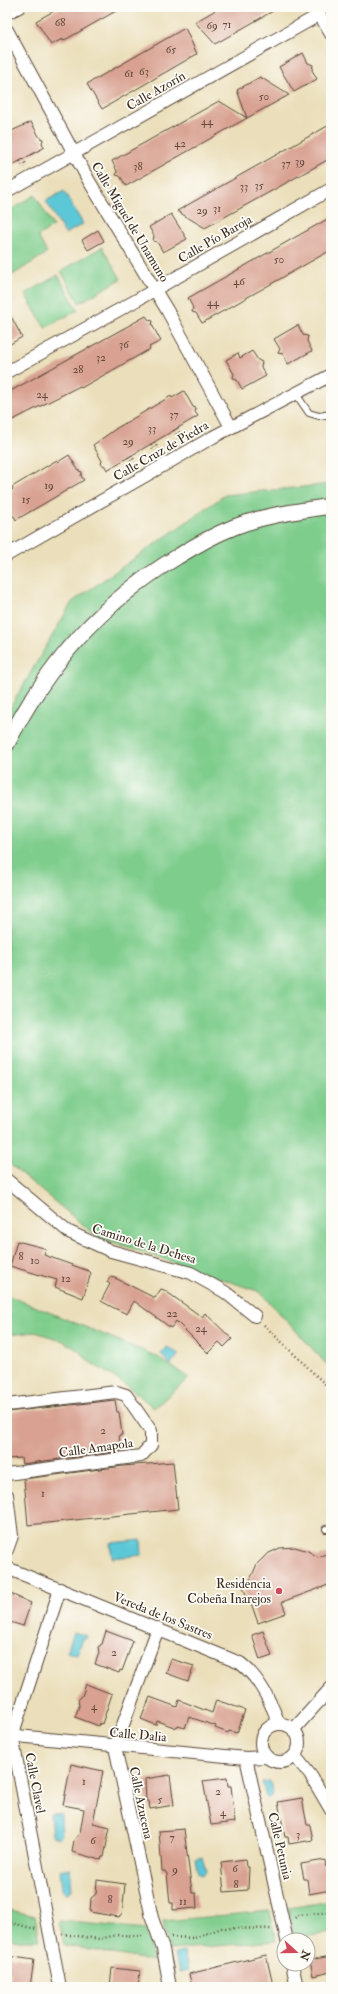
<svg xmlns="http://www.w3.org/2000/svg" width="338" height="1994" font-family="'IM FELL Double Pica',serif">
	<rect width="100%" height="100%" fill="#fdfcf7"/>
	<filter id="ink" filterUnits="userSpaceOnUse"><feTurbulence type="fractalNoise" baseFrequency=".025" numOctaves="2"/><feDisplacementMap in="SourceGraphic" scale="8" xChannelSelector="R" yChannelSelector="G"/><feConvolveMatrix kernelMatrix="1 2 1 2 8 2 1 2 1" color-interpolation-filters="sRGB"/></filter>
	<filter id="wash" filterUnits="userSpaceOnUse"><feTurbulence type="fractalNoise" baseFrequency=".012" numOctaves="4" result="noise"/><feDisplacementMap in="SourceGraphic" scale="16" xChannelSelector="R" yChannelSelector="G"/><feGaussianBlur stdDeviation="0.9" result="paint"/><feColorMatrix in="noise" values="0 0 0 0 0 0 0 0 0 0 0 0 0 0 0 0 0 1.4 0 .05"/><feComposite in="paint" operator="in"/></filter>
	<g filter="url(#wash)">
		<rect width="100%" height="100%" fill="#ebdfbb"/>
		<g fill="#7fcd8d" stroke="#5d7c56">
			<polygon points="35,195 53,226 38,236 47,253 11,276 7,265 7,212"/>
			<polygon points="102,247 121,279 79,303 61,271"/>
			<polygon points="58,275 78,310 45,328 25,294"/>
			<polygon points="331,484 331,1369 260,1292 96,1236 7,1162 7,713 72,602 225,495"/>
			<polygon points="7,1295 156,1356 189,1378 154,1408 125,1384 88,1361 81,1352 61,1340 35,1332 7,1335"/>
			<polygon points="331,1901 331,1933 295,1938 288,1908"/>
			<polygon points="7,1909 35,1916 40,1940 19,1940 7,1938"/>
			<polygon points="270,1911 276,1941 169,1950 163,1921"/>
			<polygon points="59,1921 146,1929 153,1961 64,1945"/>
		</g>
		<g fill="#5cc7d6" stroke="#4c787a">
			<polygon points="64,191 83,224 65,234 46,201"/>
			<polygon points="167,1347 179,1354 171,1365 161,1354"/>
			<polygon points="141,1540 142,1555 112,1558 110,1543"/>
			<polygon points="74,1632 87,1636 86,1639 83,1638 77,1655 67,1652"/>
			<polygon points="270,1781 273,1795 269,1799 266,1797 262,1782"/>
			<polygon points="50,1814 61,1814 62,1835 58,1838 52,1836"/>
			<polygon points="202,1857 206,1872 202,1875 198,1873 195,1859"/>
			<polygon points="70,1868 72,1890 67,1893 62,1890 60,1870"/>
			<polygon points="184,1952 188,1970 179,1972 175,1954"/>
		</g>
		<g id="blocks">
			<g fill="#d8a191">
				<polygon points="61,7 123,7 63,41 62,39 51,45 36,21"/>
				<polygon points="221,7 280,7 215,44 195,22"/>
				<polygon points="185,28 197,54 102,109 87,84"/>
				<polygon points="303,53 308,63 313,65 312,70 317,79 294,92 279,67"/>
				<polygon points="260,77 289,95 247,118 237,90"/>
				<polygon points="219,101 247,118 126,186 120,176 116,175 117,171 112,161"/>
				<polygon points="31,122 40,138 43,139 42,144 45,147 7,168 7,133"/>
				<polygon points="331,124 331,158 239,209 205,228 177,211"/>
				<polygon points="171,214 187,239 163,252 157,242 153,241 154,236 149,227"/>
				<polygon points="331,217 331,250 202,323 196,313 192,312 193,308 188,298"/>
				<polygon points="98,230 104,241 88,250 82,240"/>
				<polygon points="7,309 22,337 7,346"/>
				<polygon points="146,316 149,320 153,321 152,325 161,341 149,347 150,349 81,388 80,386 7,423 7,393"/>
				<polygon points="298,325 303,335 308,336 307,341 312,351 288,364 283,354 278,353 280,349 274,339"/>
				<polygon points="252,351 258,360 262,362 261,367 266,376 242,389 237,380 233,378 234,374 226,360 238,353 240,358"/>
				<polygon points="184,391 193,407 196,408 195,412 198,416 107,470 105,466 101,464 102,461 93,445 117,428 171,396 172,398"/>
				<polygon points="69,455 79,471 82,472 81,476 84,480 16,520 14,516 10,515 11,511 7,504 7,492 13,489 12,487 57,460 58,462"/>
				<polygon points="17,1241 44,1248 46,1250 44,1255 89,1271 91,1273 83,1298 55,1287 57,1280 10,1266"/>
				<polygon points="110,1277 115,1278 155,1298 161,1289 164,1290 202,1317 205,1313 232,1339 224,1347 219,1342 208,1353 176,1321 171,1328 134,1301 127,1314 112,1307 101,1301 110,1284 107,1282"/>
				<polygon points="115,1400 117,1412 119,1412 122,1435 119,1435 121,1451 22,1464 21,1458 7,1459 7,1412"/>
				<polygon points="173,1462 178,1509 28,1525 24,1479 123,1466"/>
				<polygon points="295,1547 308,1551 318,1557 331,1552 331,1584 282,1602 286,1613 258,1623 249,1597 247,1598 242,1583 250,1580 257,1564 267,1554 280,1548"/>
				<polygon points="11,1594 31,1603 23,1626 7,1621 7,1595 10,1596"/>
				<polygon points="106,1631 133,1641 122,1671 120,1670 119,1673 95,1664 99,1653 98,1647 102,1644"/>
				<polygon points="263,1631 272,1656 260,1660 252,1635"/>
				<polygon points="171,1659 194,1666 188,1681 166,1673"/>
				<polygon points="86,1684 112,1694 102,1724 100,1723 99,1726 75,1717 79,1706 78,1700 82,1696"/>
				<polygon points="150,1697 177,1707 179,1700 212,1713 216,1700 245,1710 237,1733 229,1731 228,1733 215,1728 216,1726 189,1717 185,1728 178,1726 177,1728 157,1721 156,1725 141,1719"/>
				<polygon points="71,1764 103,1771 93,1823 110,1827 104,1857 102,1857 101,1860 72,1852 74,1840 80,1833 84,1809 63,1805"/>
				<polygon points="170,1775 174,1805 150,1809 149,1801 146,1801 145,1779"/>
				<polygon points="227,1778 228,1786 231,1786 235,1822 211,1825 203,1781"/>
				<polygon points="302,1798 307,1825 310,1825 313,1840 289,1844 288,1837 285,1837 278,1802"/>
				<polygon points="184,1829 192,1893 196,1893 197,1908 173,1910 173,1903 170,1903 167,1874 165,1871 162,1871 159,1831"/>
				<polygon points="246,1859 247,1867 249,1867 248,1890 224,1892 221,1862"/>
				<polygon points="325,1860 326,1867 329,1866 331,1890 309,1894 307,1879 304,1879 301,1864"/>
				<polygon points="97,1880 125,1884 122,1915 120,1915 119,1917 90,1912 91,1898 96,1894"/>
				<polygon points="266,1955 273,1985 246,1987 245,1983 229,1987 192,1987 189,1974"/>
				<polygon points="7,1956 34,1960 30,1987 8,1987 11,1972 7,1971"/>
				<polygon points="331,1956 331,1972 313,1976 310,1960"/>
				<polygon points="112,1968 140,1971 138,1987 110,1987"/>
			</g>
		</g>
	</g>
	<g filter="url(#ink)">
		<use href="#blocks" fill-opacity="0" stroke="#554536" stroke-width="1"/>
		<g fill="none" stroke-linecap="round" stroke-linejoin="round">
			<g stroke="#554536" stroke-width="8">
				<g id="service">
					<polyline points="296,394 309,413 319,416 331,414"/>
					<polyline points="326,1529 331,1528"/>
				</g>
			</g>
			<g stroke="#554536" stroke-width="14">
				<g id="minor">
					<polyline points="315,7 331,34"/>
					<polyline points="7,13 19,7"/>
					<polyline points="7,30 89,181 167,310 231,427"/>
					<polyline points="7,191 319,15"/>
					<polyline points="7,372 135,301 331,189"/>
					<polyline points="7,555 213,437 331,375"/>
					<polyline points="7,1180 69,1232 111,1251 191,1273 225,1292 255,1316"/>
					<polyline points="7,1405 116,1392 126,1395 151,1431 151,1445 141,1456 7,1474"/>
					<polyline points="7,1495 12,1536 7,1550"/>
					<path d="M7 1568 240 1663C259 1677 271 1702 279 1724"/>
					<polyline points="60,1589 12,1736 60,1987"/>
					<polyline points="158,1628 115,1747 152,1918 163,1949 170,1987"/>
					<circle cx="280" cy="1743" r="19"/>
					<polyline points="294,1729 331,1688"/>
					<polyline points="7,1735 246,1758 266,1757"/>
					<polyline points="295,1756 311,1776 331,1810"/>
					<polyline points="246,1758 287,1940"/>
					<polyline points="292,1964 297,1987"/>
				</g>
			</g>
			<g stroke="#554536" stroke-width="17">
				<path id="tertiary" d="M7 744C46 666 102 602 177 557 196 545 214 535 234 527 265 515 298 511 331 506"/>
			</g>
			<g stroke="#554536" stroke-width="2.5" stroke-dasharray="1 3" stroke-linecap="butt">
				<polyline points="56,7 57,9"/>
				<polyline points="23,159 27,166"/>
				<polyline points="20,161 24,168"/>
				<polyline points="177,428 181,436"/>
				<polyline points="174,430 178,438"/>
				<polyline points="154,442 158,449"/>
				<polyline points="151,444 154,451"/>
				<polyline points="131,455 135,462"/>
				<polyline points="128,457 132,464"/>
				<polyline points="7,675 11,676 7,684"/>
				<polyline points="264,1325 331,1390"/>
				<polyline points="295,1918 298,1915 331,1912"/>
				<polyline points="7,1922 36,1929"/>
				<polyline points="62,1934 100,1939 116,1935 144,1936"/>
				<polyline points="171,1937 194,1938 222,1928 273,1929"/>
			</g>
			<use href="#service" stroke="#fff" stroke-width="6"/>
			<use href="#minor" stroke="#fff" stroke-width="12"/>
			<use href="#tertiary" stroke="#fff" stroke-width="15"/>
		</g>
	</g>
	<circle fill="#d1495b" stroke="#fdfcf7" stroke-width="1.5" cx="279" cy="1591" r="4"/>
	<g text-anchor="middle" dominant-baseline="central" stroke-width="3.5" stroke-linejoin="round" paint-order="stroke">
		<g font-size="11" fill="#62483b">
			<text x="60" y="22">68</text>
			<text x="227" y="24">71</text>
			<text x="212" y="25">69</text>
			<text x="171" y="49">65</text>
			<text x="144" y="71">63</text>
			<text x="129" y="73">61</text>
			<text x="264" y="96">50</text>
			<text x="207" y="121">44</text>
			<text x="180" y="143">42</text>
			<text x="300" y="161">39</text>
			<text x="286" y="163">37</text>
			<text x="138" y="166">38</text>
			<text x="259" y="185">35</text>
			<text x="244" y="186">33</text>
			<text x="217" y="208">31</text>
			<text x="202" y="210">29</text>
			<text x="279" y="259">50</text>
			<text x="239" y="281">46</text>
			<text x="213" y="302">44</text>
			<text x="124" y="344">36</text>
			<text x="101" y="357">32</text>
			<text x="78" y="369">28</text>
			<text x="42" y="394">24</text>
			<text x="174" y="414">37</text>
			<text x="152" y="428">33</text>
			<text x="128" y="441">29</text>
			<text x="49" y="485">19</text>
			<text x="26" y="499">15</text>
			<text x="21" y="1256">8</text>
			<text x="35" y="1260">10</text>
			<text x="66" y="1278">12</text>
			<text x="172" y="1313">22</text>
			<text x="201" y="1328">24</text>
			<text x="103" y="1430">2</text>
			<text x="43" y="1493">1</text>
			<text x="114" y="1652">2</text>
			<text x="94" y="1706">4</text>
			<text x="84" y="1781">1</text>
			<text x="218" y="1791">2</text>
			<text x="160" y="1799">5</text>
			<text x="223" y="1812">4</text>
			<text x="298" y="1834">3</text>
			<text x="172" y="1837">7</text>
			<text x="93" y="1840">6</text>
			<text x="235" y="1868">6</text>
			<text x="175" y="1869">9</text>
			<text x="236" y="1884">8</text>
			<text x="110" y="1899">8</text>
			<text x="183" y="1901">11</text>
		</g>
		<g font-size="13" fill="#3b2a1e" stroke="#fdfcf7">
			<text transform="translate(156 91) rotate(-30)">Calle Azorín</text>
			<text transform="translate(130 222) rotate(59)">Calle Miguel de Unamuno</text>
			<text transform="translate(215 239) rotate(-30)">Calle Pío Baroja</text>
			<text transform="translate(161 451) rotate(-30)">Calle Cruz de Piedra</text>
			<text transform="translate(144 1244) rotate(17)">Camino de la Dehesa</text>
			<text transform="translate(96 1448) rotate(-8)">Calle Amapola</text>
			<text transform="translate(163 1616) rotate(22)">Vereda de los Sastres</text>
			<text transform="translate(138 1735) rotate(5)">Calle Dalia</text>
			<text transform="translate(35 1783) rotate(79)">Calle Clavel</text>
			<text transform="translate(141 1803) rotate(78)">Calle Azucena</text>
			<text transform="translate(280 1846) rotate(77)">Calle Petunia</text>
		</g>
		<g font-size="13" fill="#3b2a1e" stroke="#fdfcf7" text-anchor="end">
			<text x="271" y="1584">Residencia<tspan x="271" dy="15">Cobeña Inarejos</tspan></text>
		</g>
	</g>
	<rect width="338" height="1994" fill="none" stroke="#fdfcf7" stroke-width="24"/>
	<g transform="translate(296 1952) rotate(111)"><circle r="19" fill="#fdfcf7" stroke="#afa8a0"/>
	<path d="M0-3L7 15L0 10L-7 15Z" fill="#d1495b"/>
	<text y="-6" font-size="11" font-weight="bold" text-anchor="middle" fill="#3b2a1e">N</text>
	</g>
</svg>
